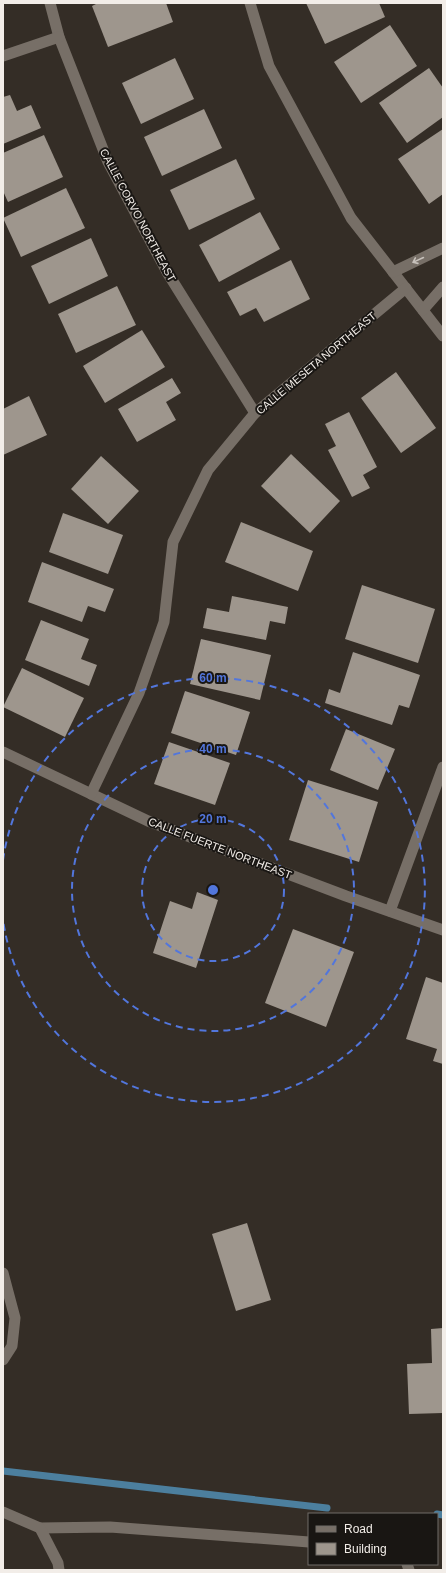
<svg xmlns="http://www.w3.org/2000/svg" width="446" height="1573" font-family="Arial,sans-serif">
	<rect width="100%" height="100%" fill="#342d26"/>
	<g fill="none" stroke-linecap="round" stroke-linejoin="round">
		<g stroke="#4c7f9e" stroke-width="7">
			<polyline points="3,1471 327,1508"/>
			<polyline points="437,1514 443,1515"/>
		</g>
	</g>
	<g fill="#9e968d">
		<polygon points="98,3 166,3 173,22 108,47 92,6"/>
		<polygon points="306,3 379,3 385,17 325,44"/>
		<polygon points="390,25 417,66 361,103 334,62"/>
		<polygon points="175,58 194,99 141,124 122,83"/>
		<polygon points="429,68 443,88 443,117 407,143 379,103"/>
		<polygon points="10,95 17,111 31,105 41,128 3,144 3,97"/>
		<polygon points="204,109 222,148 162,176 144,137"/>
		<polygon points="443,129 443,194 429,204 398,159"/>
		<polygon points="44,135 63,177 8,202 3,191 3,153"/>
		<polygon points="236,159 255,199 189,230 170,190"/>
		<polygon points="66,188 85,228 21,257 3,218"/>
		<polygon points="260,212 280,249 219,282 199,245"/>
		<polygon points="91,238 108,276 49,304 31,266"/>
		<polygon points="291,260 310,299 264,322 256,308 240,316 227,292"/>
		<polygon points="117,286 136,325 76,353 58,314"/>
		<polygon points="142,330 165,367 105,403 83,366"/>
		<polygon points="396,372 436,428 401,453 361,398"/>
		<polygon points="172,378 181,393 166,402 176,420 137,442 118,409"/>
		<polygon points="29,396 47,435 3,455 3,409"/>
		<polygon points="349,412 377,467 363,475 370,488 352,497 328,450 336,446 325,424"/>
		<polygon points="291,454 340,501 310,533 261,486"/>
		<polygon points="101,456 139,491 108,524 71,489"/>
		<polygon points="63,513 123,535 108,574 49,552"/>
		<polygon points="241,522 313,551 298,591 225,562"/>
		<polygon points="42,562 114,589 105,612 88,606 82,622 28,602"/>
		<polygon points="362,585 435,609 418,663 345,639"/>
		<polygon points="232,596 288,607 285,624 270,621 266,640 203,628 207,608 229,612"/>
		<polygon points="41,620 89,639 81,659 97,665 89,686 25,660"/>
		<polygon points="201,639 271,655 260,700 190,684"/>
		<polygon points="353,652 420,675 409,708 399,705 392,725 325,703 329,689 340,693"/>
		<polygon points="22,668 84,698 65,737 3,707"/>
		<polygon points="185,691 250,712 236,755 171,733"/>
		<polygon points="346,729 395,749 378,790 330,770"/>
		<polygon points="169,742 230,763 215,805 154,784"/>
		<polygon points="308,780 378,802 359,862 289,840"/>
		<polygon points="197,892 218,900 196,968 153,953 170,901 192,909"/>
		<polygon points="293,929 354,952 326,1027 265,1003"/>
		<polygon points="426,977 443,983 443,1064 433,1061 437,1049 406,1039"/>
		<polygon points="247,1223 271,1300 236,1311 212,1234"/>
		<polygon points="443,1328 443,1413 409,1414 407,1364 432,1363 431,1329"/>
	</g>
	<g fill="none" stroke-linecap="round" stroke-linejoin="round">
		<polyline stroke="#776f67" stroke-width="11" points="40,1528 110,1527 309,1542"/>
		<g stroke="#776f67" stroke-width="11">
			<polyline points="50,3 59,37 108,162 167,272 255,413"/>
			<polyline points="250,3 269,66 351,218 443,336"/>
			<polyline points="3,56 59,37"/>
			<polyline points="393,272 443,248"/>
			<polyline points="423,310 443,287"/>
			<polyline points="3,752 148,821 346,896 443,930"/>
			<polyline points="91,794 139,693 164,622 173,542 208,470 255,413 406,288"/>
			<polyline points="390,911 443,767"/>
			<polyline points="3,1273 15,1318 12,1346 3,1360"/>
			<polyline points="3,1512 40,1528 58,1563 59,1570"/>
			<polyline points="407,1564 409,1570"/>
		</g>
	</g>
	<defs><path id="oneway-shaft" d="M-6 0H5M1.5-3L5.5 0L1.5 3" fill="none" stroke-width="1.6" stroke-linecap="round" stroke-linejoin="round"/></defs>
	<use stroke="#c7c1bb" href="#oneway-shaft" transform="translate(418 260) rotate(155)"/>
	<g fill="none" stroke="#5276dc" stroke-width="2" stroke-dasharray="7 5">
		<circle cx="213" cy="890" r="71"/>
		<circle cx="213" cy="890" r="141"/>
		<path d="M3 860A212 212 0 1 1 3 920"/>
	</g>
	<g text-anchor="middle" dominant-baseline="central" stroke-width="4" stroke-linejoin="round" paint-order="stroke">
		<g font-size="11" fill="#f2ede8" stroke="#191613">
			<text transform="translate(138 215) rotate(62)">CALLE CORVO NORTHEAST</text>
			<text transform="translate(316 363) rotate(-40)">CALLE MESETA NORTHEAST</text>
			<text transform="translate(220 848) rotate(21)">CALLE FUERTE NORTHEAST</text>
		</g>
	</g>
	<circle cx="213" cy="890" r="6" fill="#5276dc" stroke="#191613" stroke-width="2"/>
	<g font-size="12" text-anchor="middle" font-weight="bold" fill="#5276dc" stroke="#191613" stroke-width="4" stroke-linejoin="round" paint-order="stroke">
		<text x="213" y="682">60 m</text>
		<text x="213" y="753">40 m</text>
		<text x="213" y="823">20 m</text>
	</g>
	<rect width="446" height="1573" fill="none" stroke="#f2ede8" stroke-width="8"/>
	<rect x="308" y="1513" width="130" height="52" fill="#191613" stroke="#706c68"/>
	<rect x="316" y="1526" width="20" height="6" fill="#776f67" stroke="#706c68"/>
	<text x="344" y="1533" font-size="12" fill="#f2ede8">Road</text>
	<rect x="316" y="1543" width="20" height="12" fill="#9e968d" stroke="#706c68"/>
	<text x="344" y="1553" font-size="12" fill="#f2ede8">Building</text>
</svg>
